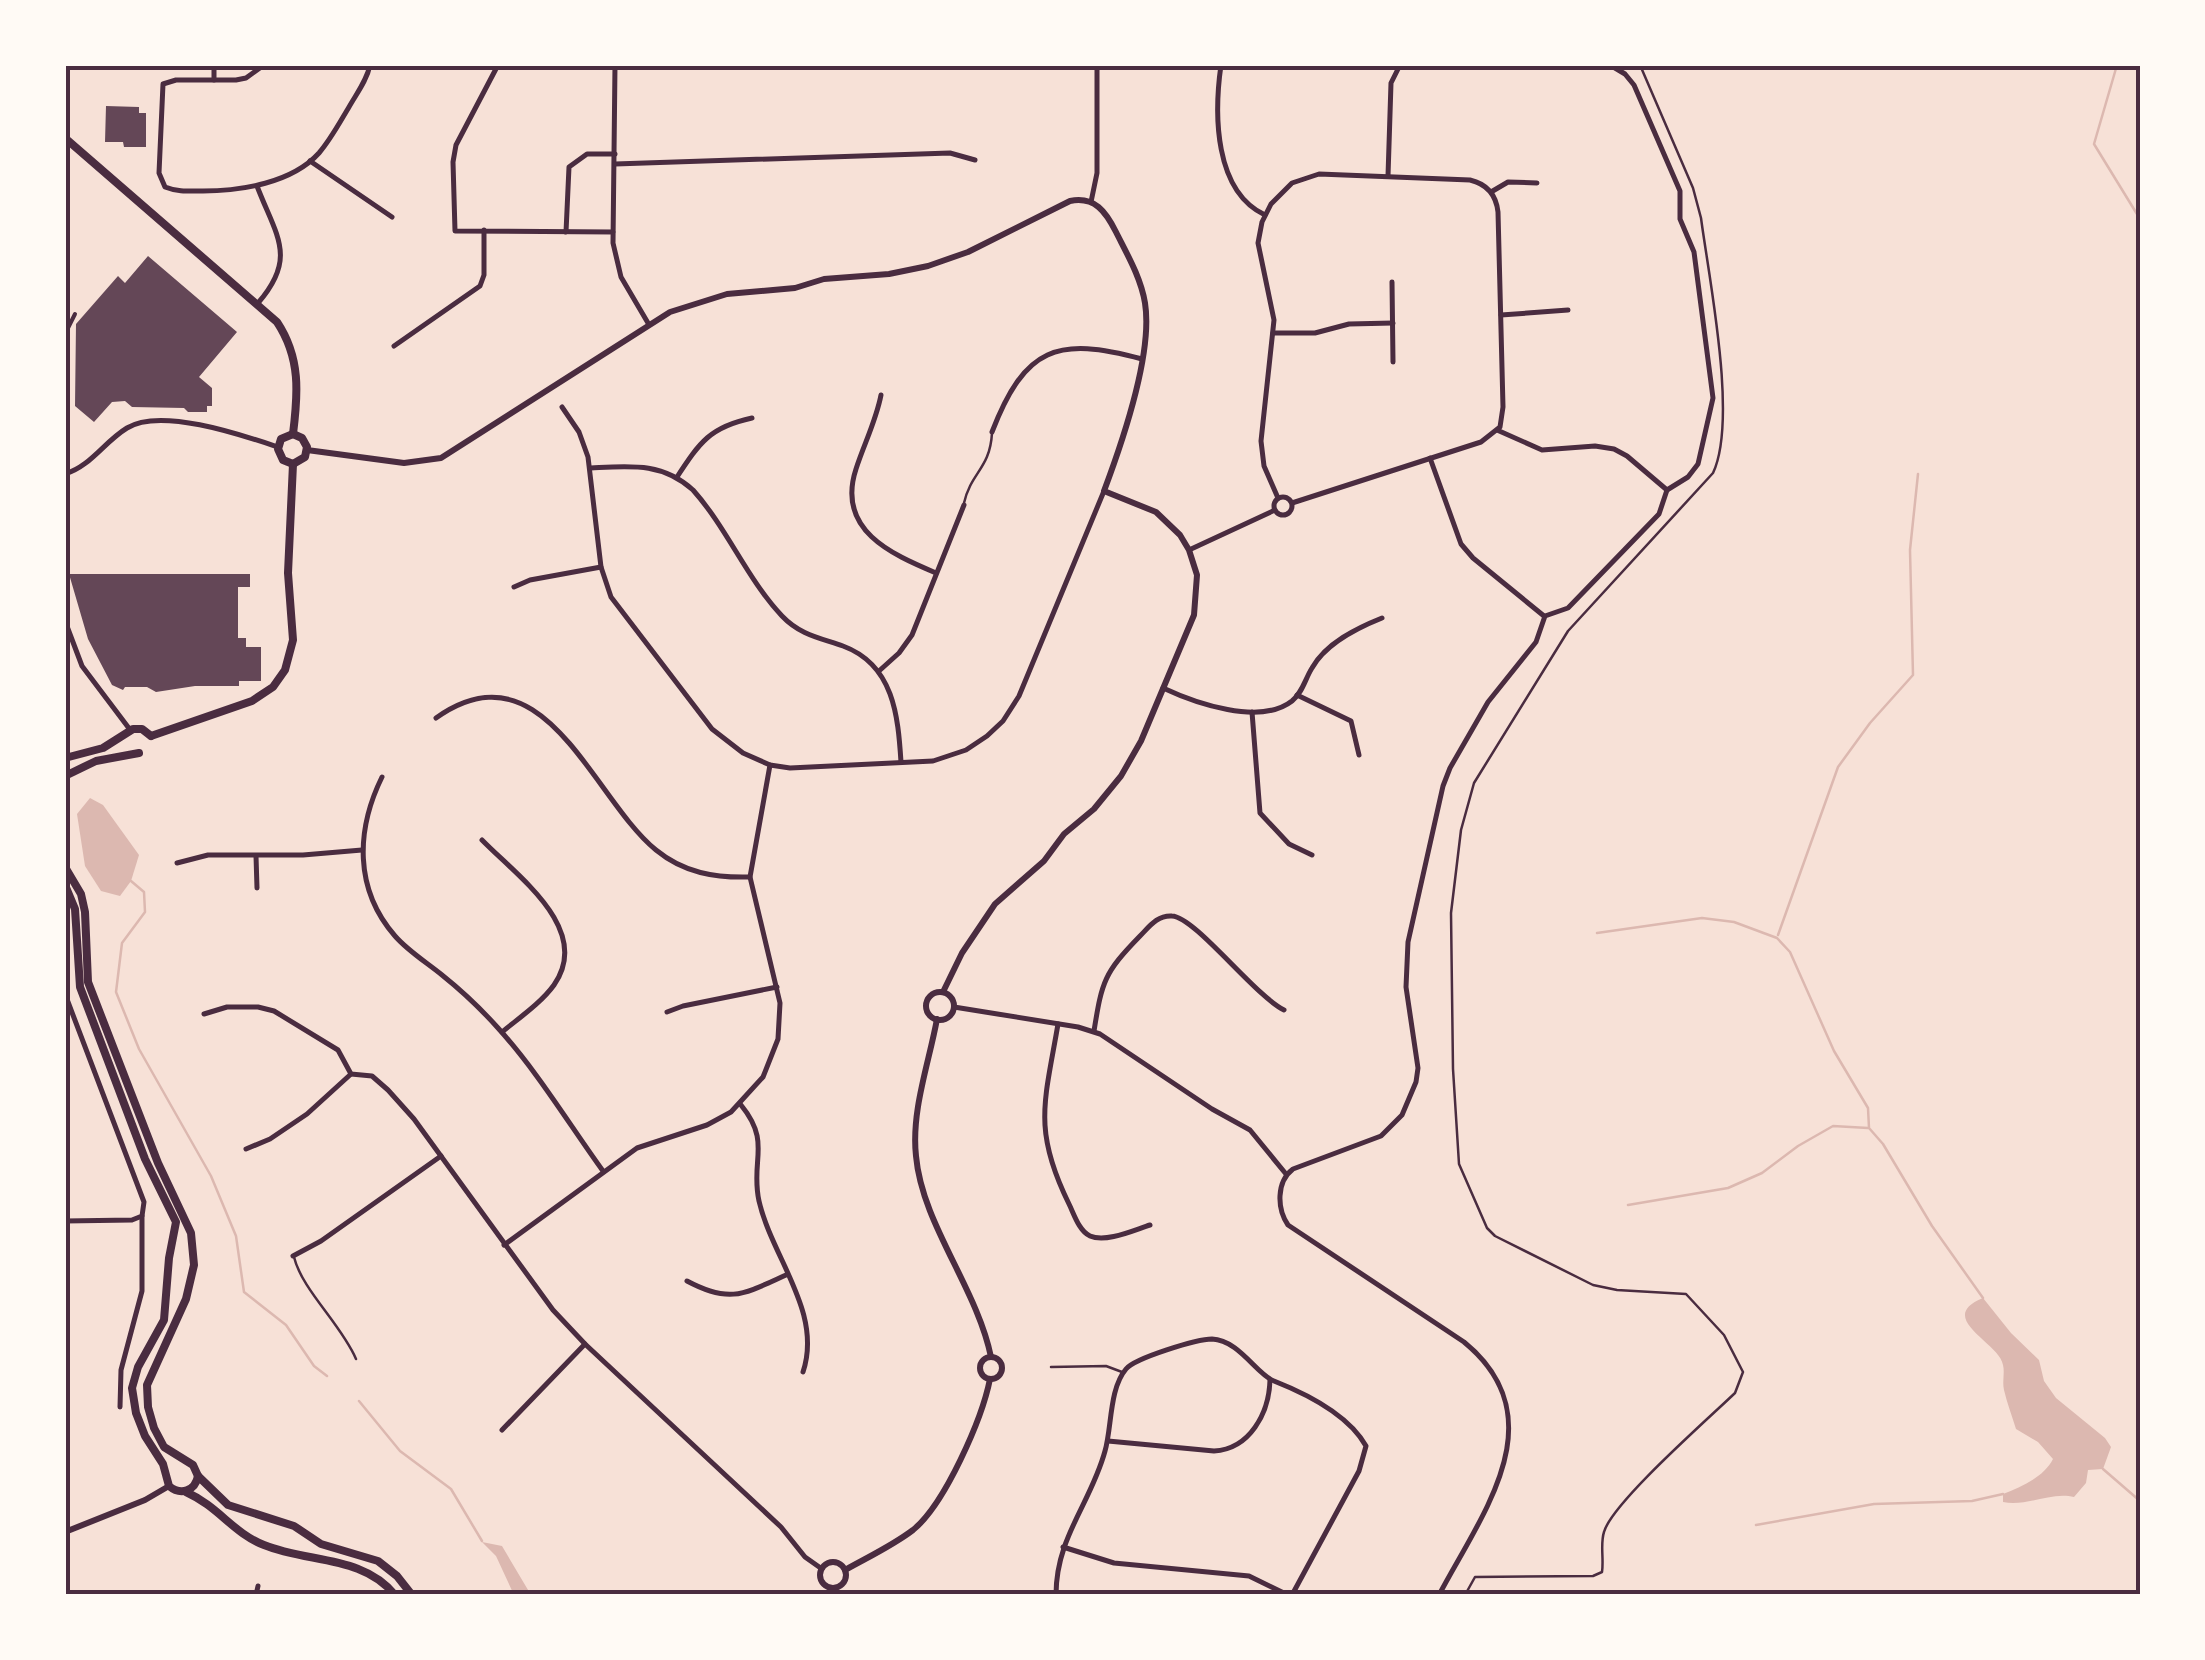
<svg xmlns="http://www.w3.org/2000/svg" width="2205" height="1660" font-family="'Titillium Web',sans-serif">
	<rect width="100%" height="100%" fill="#f7e1d7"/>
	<g fill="#dcb8b0">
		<polygon points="90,798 103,805 139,855 131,881 120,896 101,891 85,866 77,814"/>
		<path d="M1983 1298 2011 1333 2039 1360 2044 1381 2056 1398 2105 1438 2111 1447 2103 1469 2088 1470 2086 1483 2074 1497C2052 1491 2027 1507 2003 1502V1494C2021 1487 2044 1477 2053 1459L2038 1442 2016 1429C2012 1416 2007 1403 2004 1390 2002 1381 2005 1373 2003 1365 2000 1343 1934 1318 1983 1298Z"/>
		<polygon points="482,1542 502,1546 531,1595 514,1595 496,1556"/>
	</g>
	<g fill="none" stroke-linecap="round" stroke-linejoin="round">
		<g stroke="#dcb8b0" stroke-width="2.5">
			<polyline points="2117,65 2094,144 2140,219"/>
			<polyline points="131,881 144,892 145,912 122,943 116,992 139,1049 211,1176 236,1236 244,1292 286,1325 314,1366 327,1376"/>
			<polyline points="1597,933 1702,918 1734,922 1777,938 1790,952 1834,1051 1868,1108 1869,1128 1883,1144 1932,1226 1983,1298"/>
			<polyline points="1778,935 1838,767 1870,723 1913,675 1910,550 1918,474"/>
			<polyline points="1628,1205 1728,1188 1762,1173 1798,1146 1833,1126 1868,1128"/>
			<polyline points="359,1401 400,1451 451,1489 482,1541"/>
			<polyline points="2103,1469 2140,1501"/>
			<polyline points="1756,1525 1874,1504 1972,1501 2003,1494"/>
		</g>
	</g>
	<g fill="#644757">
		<polygon points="106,106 139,107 139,113 146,113 146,147 124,147 123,142 105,142"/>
		<polygon points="148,256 237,332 199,377 212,388 212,406 207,406 207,412 188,412 184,408 132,407 125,401 112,402 94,422 75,406 76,324 118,276 125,283"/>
		<polygon points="69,574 250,574 250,587 238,587 238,638 246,638 246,647 261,647 261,681 239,681 239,686 195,686 156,692 147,687 125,687 123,690 112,685 88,639"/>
	</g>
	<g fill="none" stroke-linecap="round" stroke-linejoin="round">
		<path stroke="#4a2c40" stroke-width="2.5" d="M1465 1595 1475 1577 1593 1576 1602 1572C1604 1559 1600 1544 1604 1532 1612 1503 1708 1419 1735 1393L1743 1372 1724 1335 1686 1294 1617 1290 1593 1285 1495 1236 1487 1228 1459 1164 1453 1069 1451 913 1461 830 1474 783 1568 631 1713 473C1738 420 1709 279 1701 218L1693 188 1640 65"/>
		<g stroke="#4a2c40" stroke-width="2.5">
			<path d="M964 503C971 472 990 469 992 433"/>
			<path d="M294 1257C302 1290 341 1324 356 1359"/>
			<polyline points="1051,1367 1106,1366 1122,1372"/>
		</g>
		<polyline stroke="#4a2c40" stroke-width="4" points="65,383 67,330 75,314"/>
		<g stroke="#4a2c40" stroke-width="5">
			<path d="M264 65 246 78 236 80H176L163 84 159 173 165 187C177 192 190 191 203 191 241 191 292 183 319 153 331 139 340 122 349 107 357 93 367 80 370 65"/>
			<polyline points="498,65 456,145 453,162 455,231 613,232"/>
			<polyline points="615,65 613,243 621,277 648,323"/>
			<path d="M1221 65C1214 114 1214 191 1265 215"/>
			<polyline points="1610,65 1625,74 1634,85 1680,191 1680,219 1694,252 1713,398 1698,464 1688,477 1667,490"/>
			<polyline points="214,80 214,65"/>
			<polyline points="310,161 392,217"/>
			<polyline points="615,164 950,153 975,160"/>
			<polyline points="1388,176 1391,83 1400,65"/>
			<path d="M257 186C276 236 298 257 258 303"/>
			<polyline points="1491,192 1508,182 1537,183"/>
			<polyline points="1091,202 1097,173 1097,65"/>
			<polyline points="566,232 569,167 587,154 615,154"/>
			<polyline points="1392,282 1393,362"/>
			<polyline points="1501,315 1568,310"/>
			<polyline points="1273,333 1315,333 1349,324 1393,323"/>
			<polyline points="394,346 480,286 484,275 484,230"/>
			<path d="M881 395C876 421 864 444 856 469 836 530 891 554 936 573"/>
			<polyline points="562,407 579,432 588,457 601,567 611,597 712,729 743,753 770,765 790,768 933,761 966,750 987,736 1003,721 1019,696 1104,491"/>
			<polyline points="1497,430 1542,450 1595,446 1614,449 1627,456 1667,490"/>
			<path d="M992 432C1025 347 1057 336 1142 359"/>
			<polyline points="1430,458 1461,544 1473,558 1544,616"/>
			<path d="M591 468C630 466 662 462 693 490 727 528 747 579 782 616 800 635 820 638 843 646 894 665 898 716 901 762"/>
			<path d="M65 474C91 466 104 442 127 428 160 407 242 435 278 447"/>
			<path d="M677 477C700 442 710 427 752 418"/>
			<circle cx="1283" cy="506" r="9"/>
			<path d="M1278 498 1264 466 1261 441 1274 320 1258 243 1262 222 1271 204 1292 183 1319 174 1470 180C1487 184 1496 194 1498 212L1503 407 1500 427 1481 442 1292 503"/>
			<polyline points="1189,550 1275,510"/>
			<polyline points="514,587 530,580 601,567"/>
			<polyline points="65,621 82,666 131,731"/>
			<polyline points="879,671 899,653 912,635 964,505"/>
			<path d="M1163 688C1195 703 1260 726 1292 701 1303 692 1305 679 1312 668 1326 643 1357 628 1382 618"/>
			<polyline points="1297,695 1351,721 1359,755"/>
			<polyline points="1252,712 1260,813 1289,844 1312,855"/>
			<path d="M436 718C544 641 592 798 656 850 684 873 715 878 750 877"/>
			<path d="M382 777C356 830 354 889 395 936 408 951 426 962 442 975 462 991 481 1009 498 1028 537 1071 569 1124 603 1171"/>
			<path d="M482 840C517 876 593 929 554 985 541 1003 519 1018 502 1032"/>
			<polyline points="256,856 257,888"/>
			<polyline points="177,863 208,855 303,855 362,850"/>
			<polyline points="65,994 144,1202 142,1216 132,1220 65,1221"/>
			<polyline points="954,1007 1078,1027 1100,1034 1212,1109 1250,1130 1286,1174"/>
			<polyline points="667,1012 683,1006 777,987"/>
			<polyline points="204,1014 227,1007 258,1007 274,1011 338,1050 351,1074 372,1076 388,1090 414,1119 553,1310 585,1344 781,1527 805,1557 822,1569"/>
			<path d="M1058 1024C1045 1101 1032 1129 1069 1204 1074 1214 1079 1231 1090 1236 1106 1243 1134 1230 1150 1225"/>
			<path d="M1094 1031C1102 981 1104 973 1140 936 1149 927 1157 915 1172 916 1195 917 1254 995 1284 1010"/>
			<path d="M741 1105C772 1143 750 1160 759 1201 772 1258 823 1312 803 1372"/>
			<polyline points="246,1149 270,1139 307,1114 351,1074"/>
			<polyline points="504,1245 637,1148 707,1125 731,1112 763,1077 778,1039 780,1003 750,877 770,765"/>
			<polyline points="293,1256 321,1241 441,1156"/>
			<path d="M687 1281C730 1304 744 1294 786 1275"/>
			<polyline points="120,1407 121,1370 142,1291 142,1216"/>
			<polyline points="502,1430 585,1344"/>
			<path d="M1108 1441 1214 1451C1250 1449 1269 1413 1270 1380"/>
			<polyline points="1063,1547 1114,1563 1249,1576 1288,1595"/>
			<polyline points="256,1595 258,1586"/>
			<path d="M1056 1595C1056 1537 1091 1503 1105 1451 1112 1427 1109 1389 1126 1369 1135 1358 1197 1339 1212 1339 1239 1340 1257 1375 1274 1381 1307 1394 1348 1414 1366 1446L1359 1471 1292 1595"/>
			<path d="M1439 1595C1481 1515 1558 1419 1464 1342L1288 1225C1277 1209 1276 1182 1293 1169L1381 1136 1402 1115 1416 1082 1418 1068 1406 987 1408 942 1443 786 1450 768 1488 702 1536 642 1545 616 1568 608 1659 514 1667 490"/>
		</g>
		<g stroke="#4a2c40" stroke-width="6">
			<path d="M307 450 404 463 441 458 670 312 727 294 795 288 824 279 889 274 928 266 968 252 1070 201C1095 196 1106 212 1116 232 1127 254 1141 278 1145 303 1153 353 1122 443 1104 491L1156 512 1180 535 1189 550 1197 575 1194 615 1141 741 1121 776 1094 809 1064 834 1044 861 995 904 962 953 943 992"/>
			<circle cx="940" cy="1006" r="14"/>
			<path d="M937 1019C929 1063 911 1111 916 1156 922 1224 977 1288 991 1357"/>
			<circle cx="991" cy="1368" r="11"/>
			<polyline points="65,1532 145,1500 169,1486"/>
			<circle cx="833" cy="1575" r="13"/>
			<path d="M845 1570C868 1557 892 1546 913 1530 945 1504 982 1419 990 1379"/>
		</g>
		<g stroke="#4a2c40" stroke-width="8">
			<path d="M65 138 277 322C301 358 298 394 293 434"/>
			<polyline points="293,434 281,439 278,449 283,460 293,464"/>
			<polyline points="293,434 302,438 307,447 305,457 293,464"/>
			<polyline points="151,736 252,701 273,687 285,670 293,640 288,573 293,464"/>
			<polyline points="65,758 103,748 133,729 142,729 151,736"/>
			<polyline points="65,776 96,761 139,753"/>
			<polyline points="65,867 81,894 85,912 88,982 158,1163 191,1233 194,1265 186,1299 147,1385 148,1407 154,1428 164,1447 193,1465 198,1476 228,1505 294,1526 321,1544 378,1561 397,1576 412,1595"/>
			<path d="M65 885 75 909 80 987 145 1159 176 1222 169 1258 164 1320 138 1367 132 1388 136 1413 145 1436 163 1464 169 1486C181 1496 195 1491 198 1476"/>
			<path d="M186 1492C219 1507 233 1533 264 1545 308 1563 363 1555 395 1595"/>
		</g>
	</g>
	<rect width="2205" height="1660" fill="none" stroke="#fffaf5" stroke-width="135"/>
	<rect x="68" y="68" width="2070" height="1524" fill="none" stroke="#4a2c40" stroke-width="4"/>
</svg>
